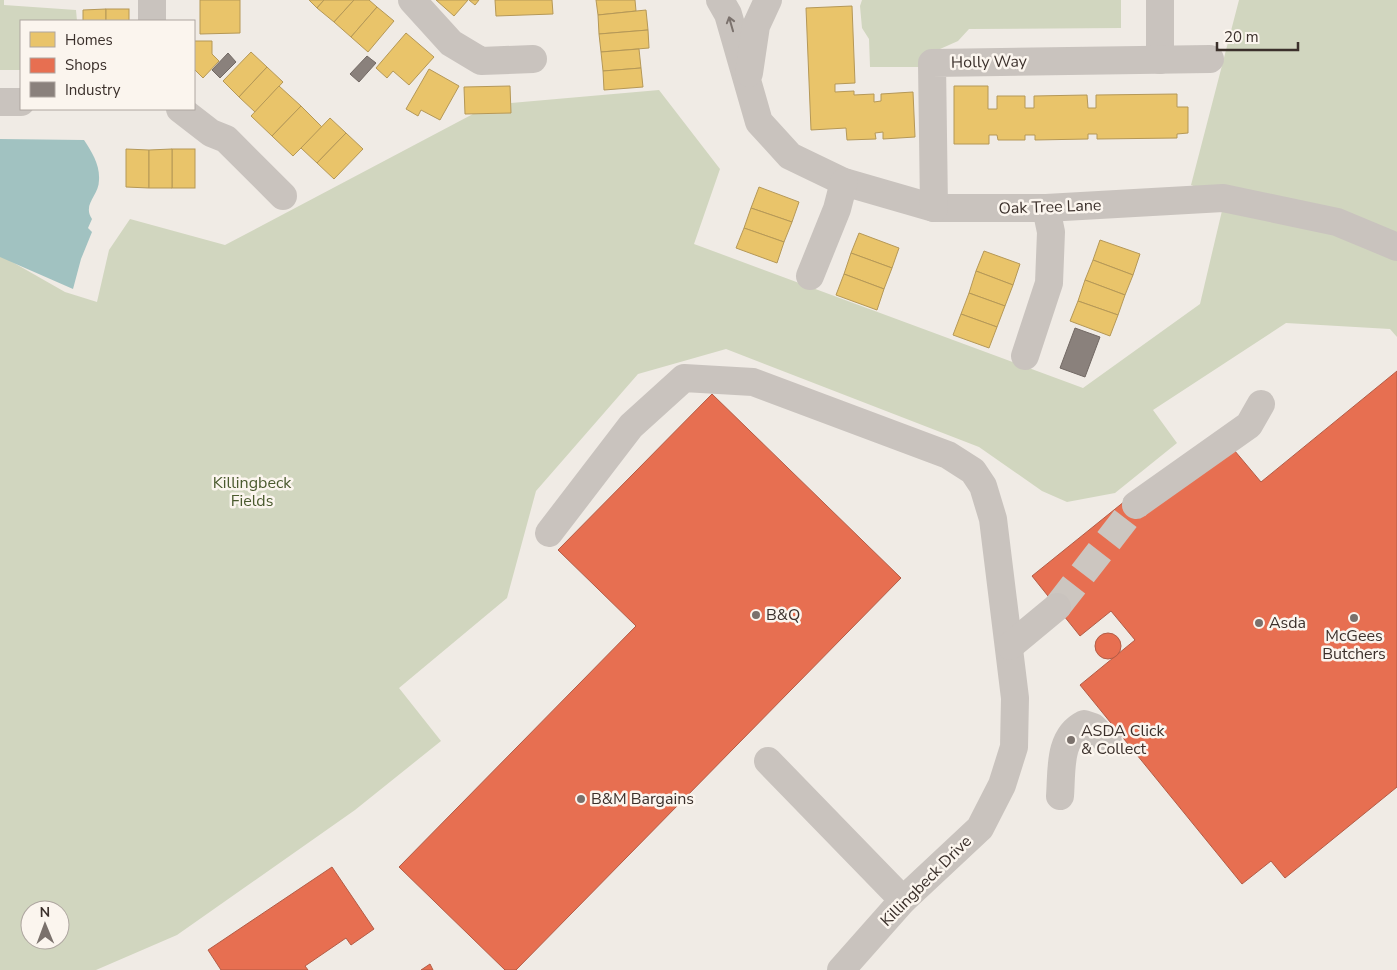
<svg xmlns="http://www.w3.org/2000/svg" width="1397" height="970" font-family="'Nunito Sans',sans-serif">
	<rect width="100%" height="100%" fill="#f0ebe5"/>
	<g fill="#d1d6bf" fill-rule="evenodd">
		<polygon points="0,0 4,0 4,5 76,10 77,21 21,21 21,70 0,70"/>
		<polygon points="862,0 1121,0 1121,28 969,29 958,41 931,53 921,67 870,67 869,39 862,28 860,6"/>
		<path d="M1239 0H1397V337L1390 329 1286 323 1153 410 1177 443 1115 493 1067 502 1042 491 979 447 726 349 638 374 536 491 507 598 399 688 441 741 355 810 177 935 96 970H0V255L65 292 97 302 109 250 130 219 225 245 473 114 511 113V103L659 90 720 169 694 244 1083 388 1200 304 1225 198 1191 185ZM30 910H60V940H30Z"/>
	</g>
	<path fill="#a1c2c1" d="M0 139 84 140C92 152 100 165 99 180 99 196 82 204 92 219L88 228 92 232 81 259 73 289 0 257Z"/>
	<g fill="#e9c46a" stroke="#b59857">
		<polygon points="200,0 240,0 240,33 200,34"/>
		<polygon points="309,0 324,0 317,8"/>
		<polygon points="324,0 354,0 334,22 317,8"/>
		<polygon points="354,0 369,0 377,7 351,37 334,22"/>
		<polygon points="436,0 468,0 454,16"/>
		<polygon points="469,0 479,0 475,5"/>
		<polygon points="495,0 552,0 553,14 496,16"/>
		<polygon points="596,0 635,0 636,11 598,15"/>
		<polygon points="852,6 855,83 835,84 835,92 854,91 854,95 874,94 874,102 881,101 881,94 913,92 915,137 883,139 883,132 875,133 876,139 847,140 846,128 811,130 806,8"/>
		<polygon points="377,7 394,21 368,52 351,37"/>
		<polygon points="106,9 106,21 83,21 83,10"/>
		<rect x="106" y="9" width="23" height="12"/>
		<polygon points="646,10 648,30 599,34 598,15"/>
		<polygon points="648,30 649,48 601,52 599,34"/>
		<polygon points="406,33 434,57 409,85 393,71 387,78 376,68"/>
		<polygon points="194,41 212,41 212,54 219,61 203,78 194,69"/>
		<polygon points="639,49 641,68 603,71 601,52"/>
		<polygon points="251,52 267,67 239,97 223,81"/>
		<polygon points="267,67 283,82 255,112 239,97"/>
		<polygon points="641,68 643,87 604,90 603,71"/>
		<polygon points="429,69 459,86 440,120 421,110 418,116 406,109"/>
		<polygon points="279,86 301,106 272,136 251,116"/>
		<polygon points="510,86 511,113 465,114 464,87"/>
		<polygon points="954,86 988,86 988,109 997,109 997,96 1025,96 1025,108 1034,108 1034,96 1087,95 1088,108 1096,108 1096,95 1177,94 1177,107 1188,107 1188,133 1177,134 1177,138 1097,139 1097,134 1088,134 1088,139 1035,140 1035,135 1025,135 1025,140 998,140 997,135 989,135 989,144 954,144"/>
		<polygon points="301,106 322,127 293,156 272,136"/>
		<polygon points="330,118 346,133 317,163 301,148"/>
		<polygon points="346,133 363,149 334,179 317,163"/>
		<polygon points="126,149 149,150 149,188 126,187"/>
		<rect x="172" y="149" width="23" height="39"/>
		<polygon points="172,149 172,188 149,188 149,150"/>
		<polygon points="759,187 799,202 792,222 751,208"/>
		<polygon points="751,208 792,222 784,242 744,228"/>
		<polygon points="744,228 784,242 777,263 736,248"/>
		<polygon points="859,233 899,248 892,268 851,253"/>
		<polygon points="1100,240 1140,254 1133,275 1093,260"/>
		<polygon points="984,251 1020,264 1013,285 976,271"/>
		<polygon points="851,253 892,268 884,289 844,274"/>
		<polygon points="1093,260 1133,275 1125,295 1085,280"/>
		<polygon points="976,271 1013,285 1005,306 969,293"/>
		<polygon points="844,274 884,289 877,310 836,295"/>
		<polygon points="1085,280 1125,295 1118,315 1078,301"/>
		<polygon points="969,293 1005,306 997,327 961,314"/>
		<polygon points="1078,301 1118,315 1110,336 1070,321"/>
		<polygon points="961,314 997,327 989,348 953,335"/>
	</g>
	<g fill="#e76f51" stroke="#b35c46">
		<polygon points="1397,371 1397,787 1285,878 1271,861 1242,884 1080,685 1135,640 1111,611 1080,636 1032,576 1130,497 1229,444 1261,482"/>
		<polygon points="712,394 901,578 516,970 505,970 399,867 636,626 558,550"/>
		<circle cx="1108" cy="646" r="13"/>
		<polygon points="332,867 374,929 351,945 346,938 305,966 308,970 221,970 208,950"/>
		<polygon points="430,964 433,970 421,970"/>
	</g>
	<g fill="#8a817c" stroke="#726964">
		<polygon points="228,53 236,62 220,78 212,70"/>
		<polygon points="367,56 376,63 359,82 350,74"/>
		<polygon points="1075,328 1100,337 1085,377 1060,368"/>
	</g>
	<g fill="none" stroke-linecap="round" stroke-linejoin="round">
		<polyline stroke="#ccc6c0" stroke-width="28" stroke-dasharray="28 14" stroke-linecap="butt" points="1057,607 1136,505"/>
		<g stroke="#c9c3be" stroke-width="28">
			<polyline points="412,0 451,43 481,61 533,59"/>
			<polyline points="720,0 728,14 759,122 790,156 844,182 934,208 1046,208 1223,198 1337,222 1397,247"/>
			<polyline points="1160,0 1160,60"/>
			<polyline points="152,21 152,0"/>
			<polyline points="749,73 756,26 768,0"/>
			<polyline points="0,102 21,102"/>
			<polyline points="180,109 211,133 226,139 283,196"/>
			<polyline points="934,208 932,63 1210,59"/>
			<polyline points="810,276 837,209 844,182"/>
			<polyline points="1025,356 1049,283 1051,232 1046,208"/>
			<polyline points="1136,505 1249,425 1261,404"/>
			<polyline points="549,533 631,426 684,378 753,382 948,455 973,471 983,486 993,519 1015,698 1014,747 1002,785 980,828 903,900 841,970"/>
			<polyline points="1010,646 1057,607"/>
			<polyline points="768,761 903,900"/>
			<path d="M1060 796C1062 771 1058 737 1084 724L1093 727 1108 742"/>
		</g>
	</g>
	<defs><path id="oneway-shaft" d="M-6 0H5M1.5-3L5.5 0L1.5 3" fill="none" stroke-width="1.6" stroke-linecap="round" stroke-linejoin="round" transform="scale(1.25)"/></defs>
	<use stroke="#7b726d" href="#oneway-shaft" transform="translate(731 24) rotate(-106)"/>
	<g fill="#7a716c" stroke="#fbf5ee" stroke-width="2">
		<circle cx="756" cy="615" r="5"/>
		<circle cx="1354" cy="618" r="5"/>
		<circle cx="1259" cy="623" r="5"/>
		<circle cx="1071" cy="740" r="5"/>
		<circle cx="581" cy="799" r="5"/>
	</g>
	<g text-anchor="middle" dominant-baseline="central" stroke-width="5" stroke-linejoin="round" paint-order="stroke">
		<g font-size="16" fill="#3b302b" stroke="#fbf5ee">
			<text transform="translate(989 62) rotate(-1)">Holly Way</text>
			<text transform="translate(1050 207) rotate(-2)">Oak Tree Lane</text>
			<text transform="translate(926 881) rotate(-45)">Killingbeck Drive</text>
		</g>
		<g font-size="16" fill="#4a5a2e" stroke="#fbf5ee">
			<text x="252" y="483">Killingbeck<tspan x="252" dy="18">Fields</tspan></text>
		</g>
		<g font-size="16" fill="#3b302b" stroke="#fbf5ee" text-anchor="start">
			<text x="766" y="615">B&amp;Q</text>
			<text x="1269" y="623">Asda</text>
			<text x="1354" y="636" text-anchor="middle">McGees<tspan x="1354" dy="18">Butchers</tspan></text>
			<text x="1081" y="731">ASDA Click<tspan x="1081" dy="18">&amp; Collect</tspan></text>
			<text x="591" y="799">B&amp;M Bargains</text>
		</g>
	</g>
	<rect x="20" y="20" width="175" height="90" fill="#fbf5ee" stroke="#aea6a0"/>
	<rect x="30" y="32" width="25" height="15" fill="#e9c46a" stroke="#aea6a0"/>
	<text x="65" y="45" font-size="15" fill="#3b302b">Homes</text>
	<rect x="30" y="58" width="25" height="15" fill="#e76f51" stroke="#aea6a0"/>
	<text x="65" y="70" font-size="15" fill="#3b302b">Shops</text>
	<rect x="30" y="82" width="25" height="15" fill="#8a817c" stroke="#aea6a0"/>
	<text x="65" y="95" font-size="15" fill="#3b302b">Industry</text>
	<g transform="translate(45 925) rotate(359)"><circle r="24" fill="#fbf5ee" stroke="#aea6a0"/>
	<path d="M0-4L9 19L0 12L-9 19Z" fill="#7a716c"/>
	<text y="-8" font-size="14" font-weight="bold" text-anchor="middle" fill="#3b302b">N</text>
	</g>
	<path d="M1217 42v8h81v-8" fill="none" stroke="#3b302b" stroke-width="2.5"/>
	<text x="1224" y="42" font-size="15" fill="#3b302b" stroke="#fbf5ee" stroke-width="4" paint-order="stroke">20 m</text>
</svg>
